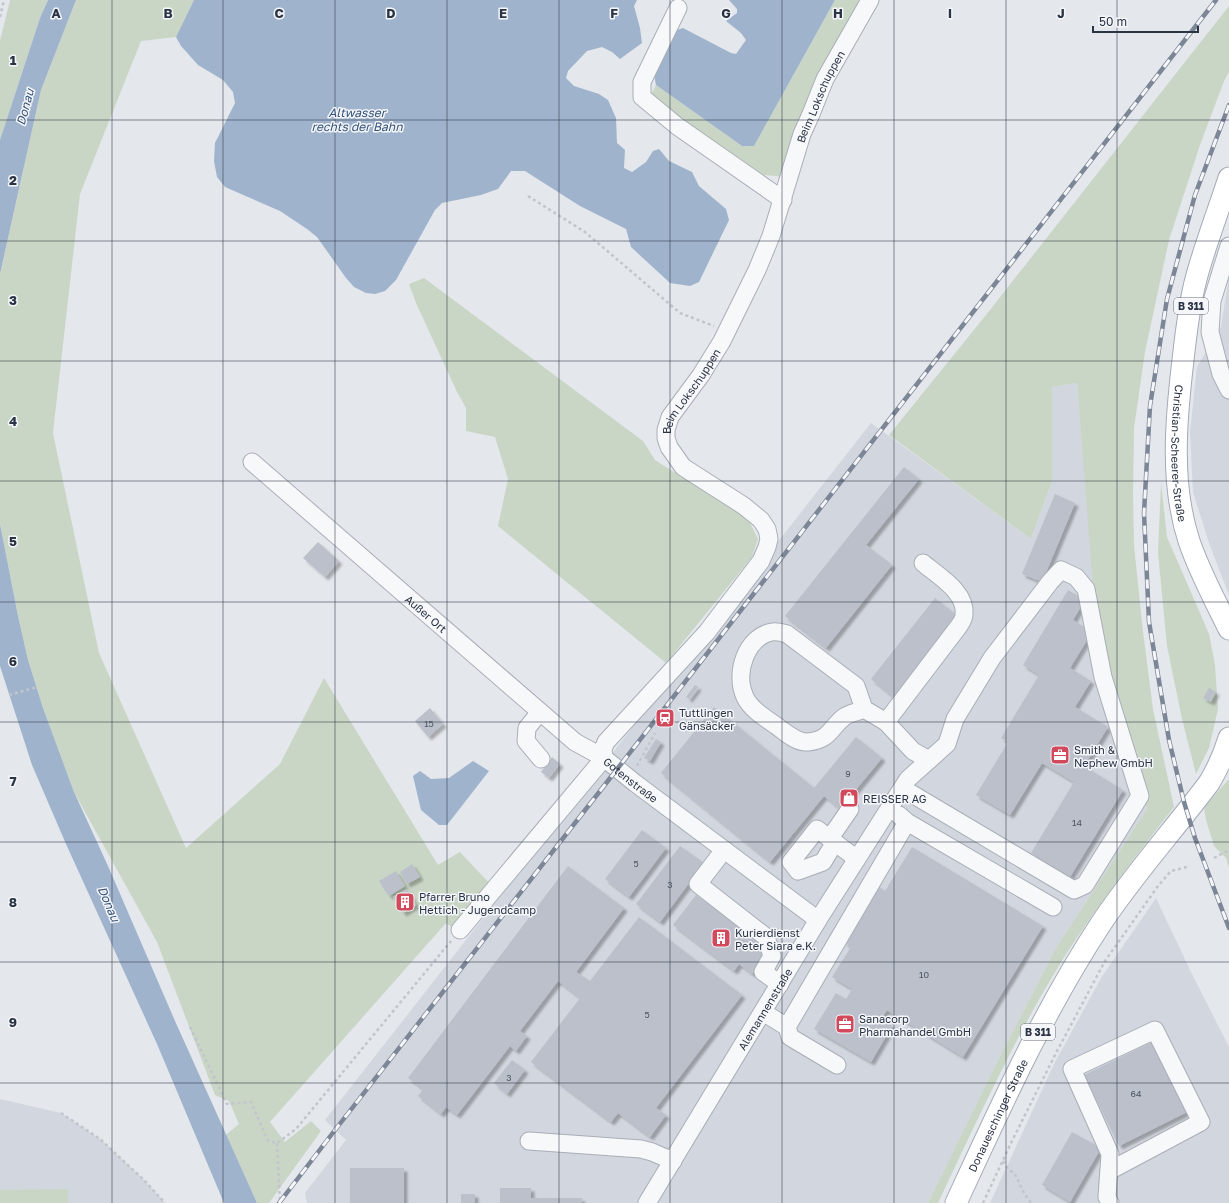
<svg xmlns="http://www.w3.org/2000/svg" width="1229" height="1203" font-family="'Golos Text',sans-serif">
	<defs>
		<filter id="shadow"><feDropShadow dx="3.5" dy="3.5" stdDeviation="1" flood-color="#0004"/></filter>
	</defs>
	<rect width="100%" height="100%" fill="#e4e7ec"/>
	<g fill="#d2d6de">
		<polygon points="1229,275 1229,595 1209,543 1193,492 1190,432 1197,367 1221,327"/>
		<polygon points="1077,383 1091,549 1128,745 1147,809 1056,948 996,1064 928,1203 307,1203 305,1193 346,1140 325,1120 871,423 1031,539 1052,481 1052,387"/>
		<polygon points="1156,898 1191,972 1229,1047 1229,1203 990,1203 1054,1064 1101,978"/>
		<polygon points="0,1099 61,1113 100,1139 144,1180 165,1203 0,1203"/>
	</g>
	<g fill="#c9d6c5">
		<polygon points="10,0 48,0 40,18 0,140 0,41"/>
		<polygon points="76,0 194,0 176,37 141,41 80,194 53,433 99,653 186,848 280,764 324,678 438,865 460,852 491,885 453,928 446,923 270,1122 285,1142 311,1121 321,1131 269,1203 257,1203 226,1135 239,1124 229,1101 215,1095 157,942 74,792 43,708 28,660 18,616 0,524 0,274 41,90"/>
		<polygon points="835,0 863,0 785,177 754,174 650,97 656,85 742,146 754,146"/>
		<path d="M1229 6V72L1224 81 1200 145 1169 240 1145 352 1134 428 1133 493 1134 546 1143 632 1153 709 1174 807C1136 856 1098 904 1065 956 1016 1034 978 1119 938 1203H928L996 1064 1056 948 1147 809 1106 667 1093 586 1077 383 1052 387V481L1031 539 889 435 986 315Z"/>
		<polygon points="424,278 643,441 655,460 748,519 758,539 752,557 666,663 498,526 508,479 495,437 466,431 466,408 457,392 416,303 409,284"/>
		<polygon points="1161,483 1167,537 1209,634 1215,665 1218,709 1209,748 1196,774 1182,719 1167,646 1158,553"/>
		<polygon points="1229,779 1229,868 1226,858 1214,846 1206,820 1204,807"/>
		<polygon points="68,1189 68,1203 0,1203 0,1190"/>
	</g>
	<g fill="#9fb4cc">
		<polygon points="48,0 76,0 41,90 0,274 0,140 40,18"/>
		<polygon points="194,0 637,0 634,6 640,28 642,43 620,59 612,52 602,47 587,51 568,71 566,78 574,86 599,94 608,100 616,118 617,143 625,150 624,168 632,172 646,162 653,151 659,149 669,161 692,172 699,186 726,209 729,220 699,282 690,286 670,283 631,247 626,229 580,206 525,171 511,171 498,189 481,195 442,203 435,210 396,280 385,291 375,294 366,293 354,287 346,278 317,237 307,229 280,211 225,187 217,177 214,161 215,143 235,103 233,92 223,80 198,65 181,46 176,37"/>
		<polygon points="729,0 835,0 754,146 742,146 656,85 654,74 674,31 683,28 731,53 736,54 746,40 741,33 726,21 737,13 737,9"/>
		<polygon points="0,524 18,616 28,660 43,708 74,792 108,866 175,1021 257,1203 224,1203 157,1044 66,844 32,765 0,666"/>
		<polygon points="473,761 489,771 447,825 439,825 421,810 413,776 420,771 431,779 449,778"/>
	</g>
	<g fill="#bbc0ca" filter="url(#shadow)">
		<polygon points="904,467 919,479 866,545 892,565 826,648 785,616"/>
		<polygon points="1055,494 1075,503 1042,582 1022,574"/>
		<polygon points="318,542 339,561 325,577 303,558"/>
		<polygon points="1068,590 1085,600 1073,620 1092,632 1070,668 1091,681 1075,707 1108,727 1084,766 1123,790 1070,877 1031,853 1074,782 1042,763 1010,815 976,795 1008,742 1001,738 1039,675 1023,665"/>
		<polygon points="935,598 959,617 895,698 871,679"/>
		<polygon points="695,685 698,687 689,699 686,697"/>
		<polygon points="1209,688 1216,692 1211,702 1203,698"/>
		<polygon points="714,707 814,788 856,737 882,758 840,809 824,796 770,862 661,773"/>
		<polygon points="430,708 443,724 428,737 415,721"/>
		<polygon points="656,739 661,742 650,761 644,758"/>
		<polygon points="552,757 560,764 549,778 541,772"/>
		<polygon points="642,830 666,848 629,897 605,879"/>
		<polygon points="680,846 704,863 660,922 636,904"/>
		<polygon points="912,847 1043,926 963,1057 887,1010 881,1019 892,1026 871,1062 814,1029 836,993 846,999 852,989 832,977 851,947 844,942 868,880 885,891"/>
		<polygon points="412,864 420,877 407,884 400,872"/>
		<polygon points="568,866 624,908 576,972 590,981 639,917 742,995 656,1108 666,1115 650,1137 618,1113 611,1122 531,1062 580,998 558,981 520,1031 527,1036 516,1051 510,1046 457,1115 446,1107 441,1114 418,1096 423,1089 408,1078"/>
		<polygon points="396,871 405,886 389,896 379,881"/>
		<polygon points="407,889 416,905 403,913 393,897"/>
		<polygon points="696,895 770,950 752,974 739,964 734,971 673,925"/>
		<polygon points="1154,1041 1189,1111 1119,1146 1084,1075"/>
		<polygon points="512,1060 525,1070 507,1094 494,1083"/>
		<polygon points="1072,1132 1101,1148 1070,1202 1042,1185"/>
		<rect x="350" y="1168" width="54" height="35"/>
		<polygon points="500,1188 531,1188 531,1198 582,1198 582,1203 500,1203"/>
		<rect x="461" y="1194" width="14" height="9"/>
	</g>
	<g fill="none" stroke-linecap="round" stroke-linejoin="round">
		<g stroke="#a9aeb7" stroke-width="19">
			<g id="minor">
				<polyline points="678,8 642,82 642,97 677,126 783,200"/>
				<polyline points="1229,246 1212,301 1210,332 1221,374 1229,390"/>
				<path id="s1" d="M252 462 575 742 604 758 635 783 818 920"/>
				<path d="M864 709 856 686 787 634C783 633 777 631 772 632 746 637 734 673 745 697 751 710 767 719 778 727 786 733 797 743 808 742 830 740 830 728 844 717 849 713 858 712 864 709L886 722 913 751 929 760"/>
				<polyline points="540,712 527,728 526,741 541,759"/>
				<path d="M886 722 959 626C961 623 964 618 964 615 967 592 938 576 923 563"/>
				<path id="s2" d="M604 758 603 749 606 742 707 632 761 561 767 547 769 539 767 529 761 520 744 506 683 467 669 447 666 438V430L670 417 701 375 722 341 757 270 771 236 802 134 811 114 825 79 870 0"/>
				<polyline points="899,815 907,822 1053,907"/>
				<polyline points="830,838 850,809"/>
				<polyline points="835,842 823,862 798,871 791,862 817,829 857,859"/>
				<polyline points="724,850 698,884 766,937 772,956 763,972 780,984"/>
				<polyline points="460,930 604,758"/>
				<polyline points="763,1012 787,1027 790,1037 837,1065"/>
				<polyline points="787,1027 907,822"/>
				<polyline points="529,1141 641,1149 652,1152 673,1161"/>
				<polyline points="1109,1171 1201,1122 1155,1030 1072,1069 1110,1154 1107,1197 1110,1203"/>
				<path id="s3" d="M647 1203 818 920 890 807 908 779 947 744 955 719 992 658 1050 582 1061 570 1076 577 1086 589 1103 677 1140 796 1085 885 1074 890 902 788"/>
			</g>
		</g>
		<g stroke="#a3abb8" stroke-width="23">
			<g id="major">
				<path id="s4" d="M1229 178C1218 212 1205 245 1196 279 1189 305 1186 333 1183 360 1176 419 1170 483 1189 541 1199 571 1215 600 1229 629"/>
				<path id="s5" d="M956 1203C1000 1108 1043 1012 1100 925 1133 875 1173 831 1209 783 1218 768 1224 755 1229 738"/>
			</g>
		</g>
		<g stroke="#c2c5cb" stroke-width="2.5" stroke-dasharray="3 3" stroke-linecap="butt">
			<polyline points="0,17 4,0"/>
			<polyline points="528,196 585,232 680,313 714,326"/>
			<polyline points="9,695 37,687"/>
			<polyline points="637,766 655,733"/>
			<polyline points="1214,858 1229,850"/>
			<polyline points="190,1027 227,1104 251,1102 268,1141 277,1143 296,1129 451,941"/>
			<polyline points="61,1113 100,1139 144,1180 165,1203"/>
			<polyline points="277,1143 280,1203"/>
			<polyline points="1003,1161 1008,1169 1015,1174 1024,1193 1031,1203"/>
			<polyline points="983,1203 1010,1145 1056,1053 1105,961 1158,886 1171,871 1187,867"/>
		</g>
		<use href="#minor" stroke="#f7f8fa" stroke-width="17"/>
		<use href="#major" stroke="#fff" stroke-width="21"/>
		<g stroke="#7d8696" stroke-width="4.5">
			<g id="rail">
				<polyline points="1229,105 1195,195 1167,299 1150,406 1144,513 1149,622 1169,740 1184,802 1195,838 1229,928"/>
				<polyline points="279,1203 335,1130 618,768 1216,0"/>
			</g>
		</g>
		<use href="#rail" stroke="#f4f6f9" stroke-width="3" stroke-dasharray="9" stroke-linecap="butt"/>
	</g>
	<path fill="none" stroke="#2b3445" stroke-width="1" stroke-opacity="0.55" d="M112 0V1203M223 0V1203M335 0V1203M447 0V1203M559 0V1203M670 0V1203M782 0V1203M894 0V1203M1006 0V1203M1117 0V1203M0 120H1229M0 241H1229M0 361H1229M0 481H1229M0 602H1229M0 722H1229M0 842H1229M0 962H1229M0 1083H1229"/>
	<defs>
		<g id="station-square" transform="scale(1)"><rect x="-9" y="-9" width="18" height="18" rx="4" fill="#d1495b" stroke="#f4f6f9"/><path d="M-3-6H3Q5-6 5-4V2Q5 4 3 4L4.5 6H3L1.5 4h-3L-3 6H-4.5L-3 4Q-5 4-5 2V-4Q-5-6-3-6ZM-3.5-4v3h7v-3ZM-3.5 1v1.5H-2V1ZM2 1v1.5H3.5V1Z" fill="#fff"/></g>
		<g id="office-square" transform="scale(1)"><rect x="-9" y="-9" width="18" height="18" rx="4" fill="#d1495b" stroke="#f4f6f9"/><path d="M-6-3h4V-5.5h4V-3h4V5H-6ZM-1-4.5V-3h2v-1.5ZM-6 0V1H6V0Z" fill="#fff"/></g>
		<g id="shop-square" transform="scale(1)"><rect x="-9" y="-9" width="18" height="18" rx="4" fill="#d1495b" stroke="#f4f6f9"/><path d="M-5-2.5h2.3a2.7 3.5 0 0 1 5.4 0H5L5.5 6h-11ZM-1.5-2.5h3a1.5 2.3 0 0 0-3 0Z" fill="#fff"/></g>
		<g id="building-square" transform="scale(1)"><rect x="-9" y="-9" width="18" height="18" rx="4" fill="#d1495b" stroke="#f4f6f9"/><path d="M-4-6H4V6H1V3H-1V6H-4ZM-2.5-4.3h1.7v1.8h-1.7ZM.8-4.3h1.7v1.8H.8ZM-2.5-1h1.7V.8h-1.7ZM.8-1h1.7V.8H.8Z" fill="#fff"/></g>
	</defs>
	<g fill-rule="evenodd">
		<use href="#station-square" x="665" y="718"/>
		<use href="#office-square" x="1060" y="755"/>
		<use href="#shop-square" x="849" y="798"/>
		<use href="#building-square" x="405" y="902"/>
		<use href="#building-square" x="721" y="938"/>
		<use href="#office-square" x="845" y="1024"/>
	</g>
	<g text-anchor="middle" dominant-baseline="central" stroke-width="3" stroke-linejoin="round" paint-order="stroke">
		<g font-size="9" fill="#4f5766">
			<text x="429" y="723">15</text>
			<text x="848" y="773">9</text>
			<text x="1077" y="822">14</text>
			<text x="636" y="863">5</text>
			<text x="670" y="884">3</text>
			<text x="924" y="974">10</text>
			<text x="647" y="1014">5</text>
			<text x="509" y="1077">3</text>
			<text x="1136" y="1093">64</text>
		</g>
		<g fill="#f4f6f9" stroke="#676e7b" stroke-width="1">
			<rect x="1174" y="298" width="34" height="16" rx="3"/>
			<rect x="1021" y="1024" width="34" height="16" rx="3"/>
		</g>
		<g font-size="10" font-weight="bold" fill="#2b3445">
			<text x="1191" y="306">B 311</text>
			<text x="1038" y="1032">B 311</text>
		</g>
		<g font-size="11" fill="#2b3445" stroke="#f4f6f9">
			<text stroke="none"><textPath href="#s2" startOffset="806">Beim Lokschuppen</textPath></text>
			<text stroke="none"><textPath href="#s2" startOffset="482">Beim Lokschuppen</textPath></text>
			<text stroke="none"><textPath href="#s4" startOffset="282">Christian-Scheerer-Straße</textPath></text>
			<text stroke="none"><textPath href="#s1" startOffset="231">Außer Ort</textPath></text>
			<text stroke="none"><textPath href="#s1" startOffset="495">Gotenstraße</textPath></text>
			<text stroke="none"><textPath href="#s3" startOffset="227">Alemannenstraße</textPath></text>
			<text stroke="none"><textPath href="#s5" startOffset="97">Donaueschinger Straße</textPath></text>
		</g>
		<g font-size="11" fill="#2b3445" stroke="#f4f6f9" text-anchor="start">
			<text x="679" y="712">Tuttlingen<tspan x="679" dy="13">Gänsäcker</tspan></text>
			<text x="1074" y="749">Smith &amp;<tspan x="1074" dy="13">Nephew GmbH</tspan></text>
			<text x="863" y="798">REISSER AG</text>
			<text x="419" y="896">Pfarrer Bruno<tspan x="419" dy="13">Hettich - Jugendcamp</tspan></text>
			<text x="735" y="932">Kurierdienst<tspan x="735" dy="13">Peter Siara e.K.</tspan></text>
			<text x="859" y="1018">Sanacorp<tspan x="859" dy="13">Pharmahandel GmbH</tspan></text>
		</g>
		<g font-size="12" font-style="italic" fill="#34527a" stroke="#f4f6f9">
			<text transform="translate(25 107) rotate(-75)">Donau</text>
			<text x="357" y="112">Altwasser<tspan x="357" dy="14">rechts der Bahn</tspan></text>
			<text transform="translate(109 904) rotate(67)">Donau</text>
		</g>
	</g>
	<g font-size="13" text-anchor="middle" font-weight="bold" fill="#2b3445" stroke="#f4f6f9" stroke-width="3" stroke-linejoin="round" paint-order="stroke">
		<text x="56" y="18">A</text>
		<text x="168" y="18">B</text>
		<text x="279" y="18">C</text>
		<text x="391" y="18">D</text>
		<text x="503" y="18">E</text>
		<text x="614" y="18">F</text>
		<text x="726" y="18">G</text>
		<text x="838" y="18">H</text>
		<text x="950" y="18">I</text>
		<text x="1061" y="18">J</text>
		<text x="13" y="65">1</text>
		<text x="13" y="185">2</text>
		<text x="13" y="305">3</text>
		<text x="13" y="426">4</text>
		<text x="13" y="546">5</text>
		<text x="13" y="666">6</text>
		<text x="13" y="786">7</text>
		<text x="13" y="907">8</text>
		<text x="13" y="1027">9</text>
	</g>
	<path d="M1093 26v6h105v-6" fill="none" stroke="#2b3445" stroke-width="2"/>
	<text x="1099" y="26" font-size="12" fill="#2b3445" stroke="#f4f6f9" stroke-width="3" paint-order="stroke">50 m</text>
</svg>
